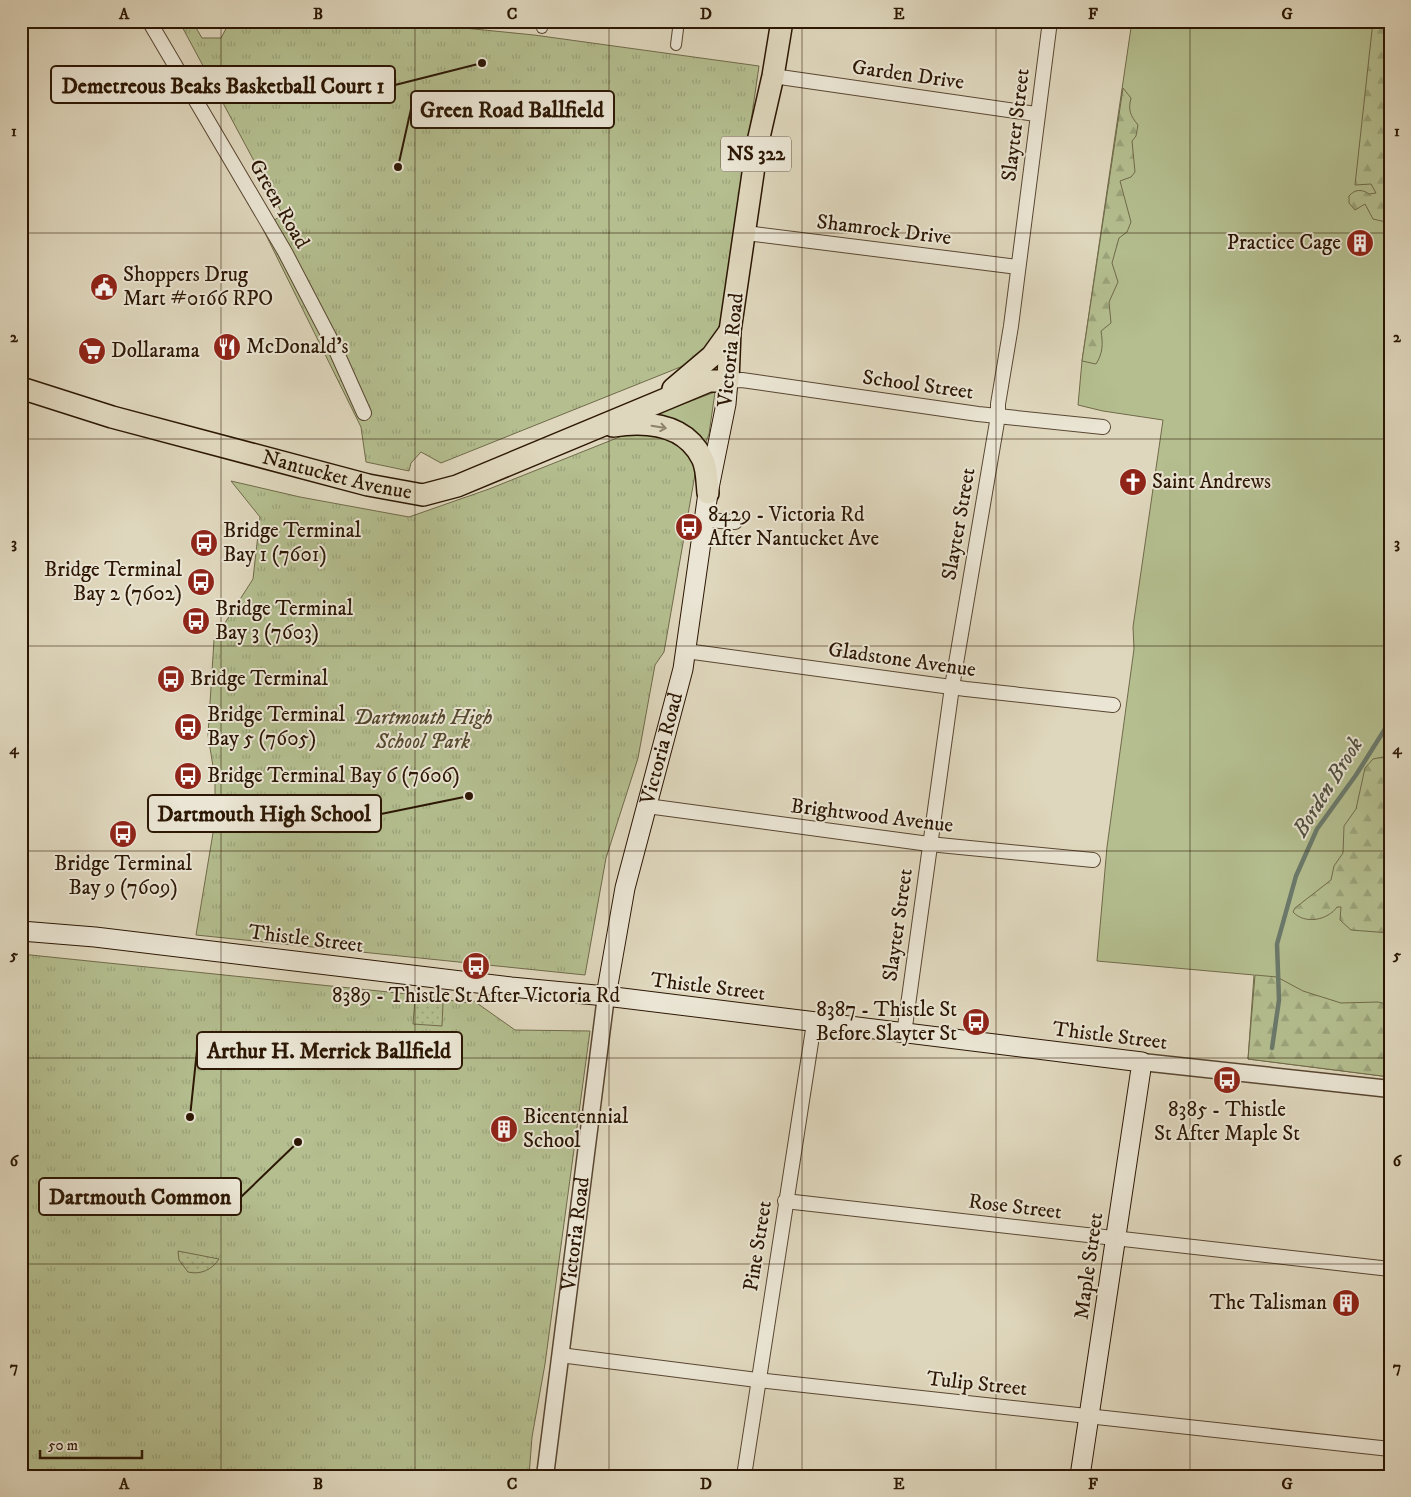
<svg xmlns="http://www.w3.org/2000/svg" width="1411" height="1497" font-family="'IM FELL DW Pica',serif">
	<defs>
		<pattern id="forest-firs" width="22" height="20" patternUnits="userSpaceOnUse" patternTransform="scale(1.25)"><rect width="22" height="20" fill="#b4be8f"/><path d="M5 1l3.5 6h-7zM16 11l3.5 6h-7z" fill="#9ba37a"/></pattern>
		<pattern id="park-tufts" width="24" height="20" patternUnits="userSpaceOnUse" patternTransform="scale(1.25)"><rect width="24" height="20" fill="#b4be8f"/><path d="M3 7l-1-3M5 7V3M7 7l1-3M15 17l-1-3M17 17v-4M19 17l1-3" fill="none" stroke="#9ba37a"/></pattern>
		<pattern id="garden-dots" width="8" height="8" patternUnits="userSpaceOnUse" patternTransform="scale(1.25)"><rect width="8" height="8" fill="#b4be8f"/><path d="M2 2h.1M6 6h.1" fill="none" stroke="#9ba37a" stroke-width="1.8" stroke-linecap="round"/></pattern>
	</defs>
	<rect width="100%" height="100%" fill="#dfd7bd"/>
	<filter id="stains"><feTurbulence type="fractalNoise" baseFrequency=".004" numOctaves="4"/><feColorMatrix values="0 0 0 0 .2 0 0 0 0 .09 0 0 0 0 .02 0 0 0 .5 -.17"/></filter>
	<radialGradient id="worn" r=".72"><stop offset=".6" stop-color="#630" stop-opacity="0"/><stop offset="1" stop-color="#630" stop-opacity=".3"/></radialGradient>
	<g fill="#b4be8f" stroke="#706a4a">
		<polygon points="1132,21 1390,21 1390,1077 1248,1059 1254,975 1097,961 1107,847 1134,649 1133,627 1163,420 1103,411 1078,405 1082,361"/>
		<polygon points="715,392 709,434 703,449 654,415"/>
	</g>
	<g fill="url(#forest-firs)" stroke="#706a4a">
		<path d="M1373 21H1390V223L1373 219 1365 204 1355 210 1349 203V196C1355 189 1362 189 1369 194L1376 193 1371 184 1355 185Z"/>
		<path d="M1123 88 1131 98C1128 110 1130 115 1138 125L1136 136 1132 141 1135 172 1131 177 1120 181 1131 222 1127 232 1119 238 1112 263 1118 282 1109 302 1111 323 1101 331C1103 344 1103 353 1096 364L1082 361Z"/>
		<path d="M1390 748V933L1351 930 1340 920 1341 907H1337C1328 920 1305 925 1293 912L1295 908 1331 880 1334 866 1343 853 1344 826 1356 809 1365 768 1373 759 1383 757Z"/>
		<polygon points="1255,975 1277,977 1303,991 1341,1003 1378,1002 1390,1005 1390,1077 1248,1059"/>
	</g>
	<g fill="url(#park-tufts)" stroke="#706a4a">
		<polygon points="179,21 192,21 202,38 221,38 230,21 394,21 534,35 759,66 720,337 688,364 441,463 421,452 411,463 409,471 366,462 361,427 262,227 283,215"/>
		<polygon points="637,430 679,441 697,463 664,652 655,665 638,758 606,858 585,975 196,935 215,821 215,779 208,735 214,640 253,579 260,517 231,481 300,497 409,517 489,489"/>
		<polygon points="21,954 408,994 469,1003 474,1001 515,1030 590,1031 545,1364 532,1437 529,1476 21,1476"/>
	</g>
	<g fill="url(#garden-dots)" stroke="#706a4a">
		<polygon points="415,1000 443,1003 442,1026 413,1024"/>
		<path d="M178 1251 219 1259C212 1270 200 1275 188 1272L179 1260Z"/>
	</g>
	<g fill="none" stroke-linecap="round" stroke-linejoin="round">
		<polyline stroke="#6a796b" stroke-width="4.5" points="1272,1048 1279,1000 1277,944 1296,876 1317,829 1356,775 1390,721"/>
		<g stroke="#594732" stroke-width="12">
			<g id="pedestrian">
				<polyline points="542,28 542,21"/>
				<polyline points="676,45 679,21"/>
			</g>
		</g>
		<g stroke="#594732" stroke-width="16">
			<g id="minor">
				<polyline points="149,21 285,252 334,346 364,413"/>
				<polyline points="773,76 1036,114"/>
				<polyline points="746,233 1018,267"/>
				<polyline points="728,381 742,380 978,414 1103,427"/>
				<polyline points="706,520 735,522"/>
				<polyline points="686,651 966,689 1113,705"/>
				<polyline points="647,806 929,844 1093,860"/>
				<polyline points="904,1034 952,687 998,416 998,404 1011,326 1050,21"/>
				<polyline points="785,1201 1390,1269"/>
				<polyline points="560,1355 757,1380 1390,1449"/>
				<polyline points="744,1476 814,1023"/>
			</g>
		</g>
		<g stroke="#594732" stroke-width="19">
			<g id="tertiary">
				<polyline points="1142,1062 1390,1089"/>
				<path id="s1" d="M545 1476 606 996"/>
			</g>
		</g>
		<g stroke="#2c1704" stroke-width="21">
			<g id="secondary">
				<polyline points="21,931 95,937 511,987 606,996 1142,1062 1080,1476"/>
				<path id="s2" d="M606 996 625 888 683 669 708 493 726 404 728 381"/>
			</g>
		</g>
		<g stroke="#2c1704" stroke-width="24">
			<g id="primary">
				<path id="s3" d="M21 388 112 417 368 485 423 495 457 486 709 381H728L730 331 757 146 773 76 782 21"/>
				<polyline points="673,389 712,356 730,331"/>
				<path d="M613 426C647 421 685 424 702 458 707 467 707 482 708 493"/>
			</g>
		</g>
		<use href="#pedestrian" stroke="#eae5d4" stroke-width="10"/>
		<use href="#minor" stroke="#eae5d4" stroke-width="14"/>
		<use href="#tertiary" stroke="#eae5d4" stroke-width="16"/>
		<use href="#secondary" stroke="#eae5d4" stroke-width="19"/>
		<use href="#primary" stroke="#dfd7bd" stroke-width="21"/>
	</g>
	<defs><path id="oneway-shaft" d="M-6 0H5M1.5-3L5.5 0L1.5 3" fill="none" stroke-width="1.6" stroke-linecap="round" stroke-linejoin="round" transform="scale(1.25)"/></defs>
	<use stroke="#8e816a" href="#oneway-shaft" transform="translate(659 427) rotate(10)"/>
	<path fill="none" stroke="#2c1704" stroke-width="1" stroke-opacity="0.55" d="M221 21V1476M415 21V1476M609 21V1476M802 21V1476M996 21V1476M1190 21V1476M21 233H1390M21 439H1390M21 646H1390M21 851H1390M21 1058H1390M21 1264H1390"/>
	<defs>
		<g id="building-disc" transform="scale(1.4375)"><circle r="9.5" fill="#8f2418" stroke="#eae5d4"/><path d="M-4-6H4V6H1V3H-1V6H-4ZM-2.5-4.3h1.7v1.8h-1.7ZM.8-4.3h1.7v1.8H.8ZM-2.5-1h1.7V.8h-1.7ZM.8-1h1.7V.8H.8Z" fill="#fff"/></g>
		<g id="civic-disc" transform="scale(1.4375)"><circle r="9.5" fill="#8f2418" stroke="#eae5d4"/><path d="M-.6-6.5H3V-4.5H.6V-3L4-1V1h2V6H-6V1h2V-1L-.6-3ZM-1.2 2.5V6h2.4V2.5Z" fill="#fff"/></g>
		<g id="restaurant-disc" transform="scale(1.4375)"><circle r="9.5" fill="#8f2418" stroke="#eae5d4"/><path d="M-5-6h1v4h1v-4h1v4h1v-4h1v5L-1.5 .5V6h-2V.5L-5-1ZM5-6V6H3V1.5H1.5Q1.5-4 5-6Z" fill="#fff"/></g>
		<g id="supermarket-disc" transform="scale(1.4375)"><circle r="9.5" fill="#8f2418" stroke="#eae5d4"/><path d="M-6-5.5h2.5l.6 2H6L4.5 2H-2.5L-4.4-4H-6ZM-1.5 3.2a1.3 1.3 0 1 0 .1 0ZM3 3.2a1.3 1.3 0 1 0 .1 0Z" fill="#fff"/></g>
		<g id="church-disc" transform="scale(1.4375)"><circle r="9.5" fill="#8f2418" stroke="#eae5d4"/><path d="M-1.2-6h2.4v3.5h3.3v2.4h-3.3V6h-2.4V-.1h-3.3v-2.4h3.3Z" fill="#fff"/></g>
		<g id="bus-disc" transform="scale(1.4375)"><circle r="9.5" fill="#8f2418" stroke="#eae5d4"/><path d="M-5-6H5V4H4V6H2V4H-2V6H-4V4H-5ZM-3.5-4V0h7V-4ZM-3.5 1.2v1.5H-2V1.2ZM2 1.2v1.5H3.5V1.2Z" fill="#fff"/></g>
	</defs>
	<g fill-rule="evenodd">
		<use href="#building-disc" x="1360" y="243"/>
		<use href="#civic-disc" x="104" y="287"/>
		<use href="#restaurant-disc" x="227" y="347"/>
		<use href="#supermarket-disc" x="92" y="351"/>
		<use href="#church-disc" x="1133" y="482"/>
		<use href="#bus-disc" x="689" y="527"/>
		<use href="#bus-disc" x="204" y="543"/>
		<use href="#bus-disc" x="201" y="582"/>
		<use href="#bus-disc" x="196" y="621"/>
		<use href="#bus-disc" x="171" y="679"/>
		<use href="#bus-disc" x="188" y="727"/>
		<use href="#bus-disc" x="188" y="776"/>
		<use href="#bus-disc" x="123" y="834"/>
		<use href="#bus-disc" x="476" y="966"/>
		<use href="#bus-disc" x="976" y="1022"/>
		<use href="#bus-disc" x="1227" y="1080"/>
		<use href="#building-disc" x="504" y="1129"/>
		<use href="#building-disc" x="1346" y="1303"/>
	</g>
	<g text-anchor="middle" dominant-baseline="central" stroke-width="4" stroke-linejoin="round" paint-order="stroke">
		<rect fill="#eae5d4" stroke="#655542" stroke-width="1" x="721" y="136.5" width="70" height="35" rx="4"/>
		<g font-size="20" font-weight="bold" fill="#2c1704">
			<text x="756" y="154">NS 322</text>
		</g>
		<g font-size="21" fill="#2c1704" stroke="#eae5d4">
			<text transform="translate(908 75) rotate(8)">Garden Drive</text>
			<text transform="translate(1016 125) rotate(-83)">Slayter Street</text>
			<text transform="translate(279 204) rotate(60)">Green Road</text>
			<text transform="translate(884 230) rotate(7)">Shamrock Drive</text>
			<text transform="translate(731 350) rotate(-84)">Victoria Road</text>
			<text transform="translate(918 385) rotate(8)">School Street</text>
			<text stroke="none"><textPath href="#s3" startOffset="328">Nantucket Avenue</textPath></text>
			<text transform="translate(959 524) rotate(-80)">Slayter Street</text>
			<text transform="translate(902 660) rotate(8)">Gladstone Avenue</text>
			<text stroke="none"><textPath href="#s2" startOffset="254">Victoria Road</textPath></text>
			<text transform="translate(872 816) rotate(7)">Brightwood Avenue</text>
			<text transform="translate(898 925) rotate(-82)">Slayter Street</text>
			<text transform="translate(306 939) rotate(7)">Thistle Street</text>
			<text transform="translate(708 987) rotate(7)">Thistle Street</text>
			<text transform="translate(1110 1036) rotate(7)">Thistle Street</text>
			<text transform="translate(1015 1207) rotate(7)">Rose Street</text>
			<text stroke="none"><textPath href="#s1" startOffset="244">Victoria Road</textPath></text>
			<text transform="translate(758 1246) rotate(-81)">Pine Street</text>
			<text transform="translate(1089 1266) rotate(-82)">Maple Street</text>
			<text transform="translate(977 1384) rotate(6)">Tulip Street</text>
		</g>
		<g font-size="21" fill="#2c1704" stroke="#eae5d4" text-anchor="start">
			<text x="1341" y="243" text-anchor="end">Practice Cage</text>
			<text x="123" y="275">Shoppers Drug<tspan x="123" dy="24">Mart #0166 RPO</tspan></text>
			<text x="246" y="347">McDonald's</text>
			<text x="111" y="351">Dollarama</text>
			<text x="1152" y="482">Saint Andrews</text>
			<text x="708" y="515">8429 - Victoria Rd<tspan x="708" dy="24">After Nantucket Ave</tspan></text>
			<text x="223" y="531">Bridge Terminal<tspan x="223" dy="24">Bay 1 (7601)</tspan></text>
			<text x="182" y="570" text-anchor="end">Bridge Terminal<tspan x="182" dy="24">Bay 2 (7602)</tspan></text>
			<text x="215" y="609">Bridge Terminal<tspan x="215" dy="24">Bay 3 (7603)</tspan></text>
			<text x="190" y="679">Bridge Terminal</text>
			<text x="207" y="715">Bridge Terminal<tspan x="207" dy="24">Bay 5 (7605)</tspan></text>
			<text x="207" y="776">Bridge Terminal Bay 6 (7606)</text>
			<text x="123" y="864" text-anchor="middle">Bridge Terminal<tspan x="123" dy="24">Bay 9 (7609)</tspan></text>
			<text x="476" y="996" text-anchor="middle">8389 - Thistle St After Victoria Rd</text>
			<text x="957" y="1010" text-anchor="end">8387 - Thistle St<tspan x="957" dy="24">Before Slayter St</tspan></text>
			<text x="1227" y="1110" text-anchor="middle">8385 - Thistle<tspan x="1227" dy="24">St After Maple St</tspan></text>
			<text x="523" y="1117">Bicentennial<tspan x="523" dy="24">School</tspan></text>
			<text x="1327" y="1303" text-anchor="end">The Talisman</text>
		</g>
		<g font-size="21" font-style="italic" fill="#55492e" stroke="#eae5d4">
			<text x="423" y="718">Dartmouth High<tspan x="423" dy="24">School Park</tspan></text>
		</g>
		<g font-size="22" font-style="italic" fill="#505040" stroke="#eae5d4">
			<text transform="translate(1328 787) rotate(-58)">Borden Brook</text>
		</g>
	</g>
	<path fill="none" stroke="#2c1704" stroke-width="2" d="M482 63L395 85M398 167L411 109M469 796L381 814M190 1117L197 1050M298 1142L241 1197"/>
	<g fill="#2c1704" stroke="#eae5d4" stroke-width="2">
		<circle cx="482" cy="63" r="5"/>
		<circle cx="398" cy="167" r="5"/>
		<circle cx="469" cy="796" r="5"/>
		<circle cx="190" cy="1117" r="5"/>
		<circle cx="298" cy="1142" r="5"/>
	</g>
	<g fill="#eae5d4" stroke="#2c1704" stroke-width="2">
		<rect x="51" y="66" width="344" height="37" rx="5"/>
		<rect x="411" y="91" width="203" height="37" rx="5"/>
		<rect x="148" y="795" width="233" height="37" rx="5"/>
		<rect x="197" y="1032" width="265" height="37" rx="5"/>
		<rect x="39" y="1178" width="202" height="37" rx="5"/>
	</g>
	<g font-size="22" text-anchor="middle" font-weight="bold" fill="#2c1704">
		<text x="223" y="93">Demetreous Beaks Basketball Court 1</text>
		<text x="512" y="117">Green Road Ballfield</text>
		<text x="264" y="821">Dartmouth High School</text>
		<text x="329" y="1058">Arthur H. Merrick Ballfield</text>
		<text x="140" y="1204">Dartmouth Common</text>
	</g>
	<rect width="1411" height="1497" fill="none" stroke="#dfd7bd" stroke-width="55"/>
	<path d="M40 1450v8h102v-8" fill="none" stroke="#2c1704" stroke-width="2.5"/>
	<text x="48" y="1450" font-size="15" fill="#2c1704" stroke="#eae5d4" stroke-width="4" paint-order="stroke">50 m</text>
	<rect x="28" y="28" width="1356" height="1442" fill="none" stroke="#2c1704" stroke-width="2"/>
	<g font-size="16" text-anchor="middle" font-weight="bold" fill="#2c1704">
		<text x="124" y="19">A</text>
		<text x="318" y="19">B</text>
		<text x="512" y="19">C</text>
		<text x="706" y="19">D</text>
		<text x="899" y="19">E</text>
		<text x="1093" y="19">F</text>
		<text x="1287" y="19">G</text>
		<text x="14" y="136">1</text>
		<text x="1397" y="136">1</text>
		<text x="14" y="342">2</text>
		<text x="1397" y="342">2</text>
		<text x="14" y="548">3</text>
		<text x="1397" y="548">3</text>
		<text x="14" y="754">4</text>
		<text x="1397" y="754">4</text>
		<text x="14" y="960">5</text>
		<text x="1397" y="960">5</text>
		<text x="14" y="1166">6</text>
		<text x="1397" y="1166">6</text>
		<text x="14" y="1372">7</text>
		<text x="1397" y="1372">7</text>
		<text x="124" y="1489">A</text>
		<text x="318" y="1489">B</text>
		<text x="512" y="1489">C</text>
		<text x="706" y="1489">D</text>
		<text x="899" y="1489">E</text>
		<text x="1093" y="1489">F</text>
		<text x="1287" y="1489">G</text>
	</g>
	<rect width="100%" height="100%" filter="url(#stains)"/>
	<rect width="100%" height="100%" fill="url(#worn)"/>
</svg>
